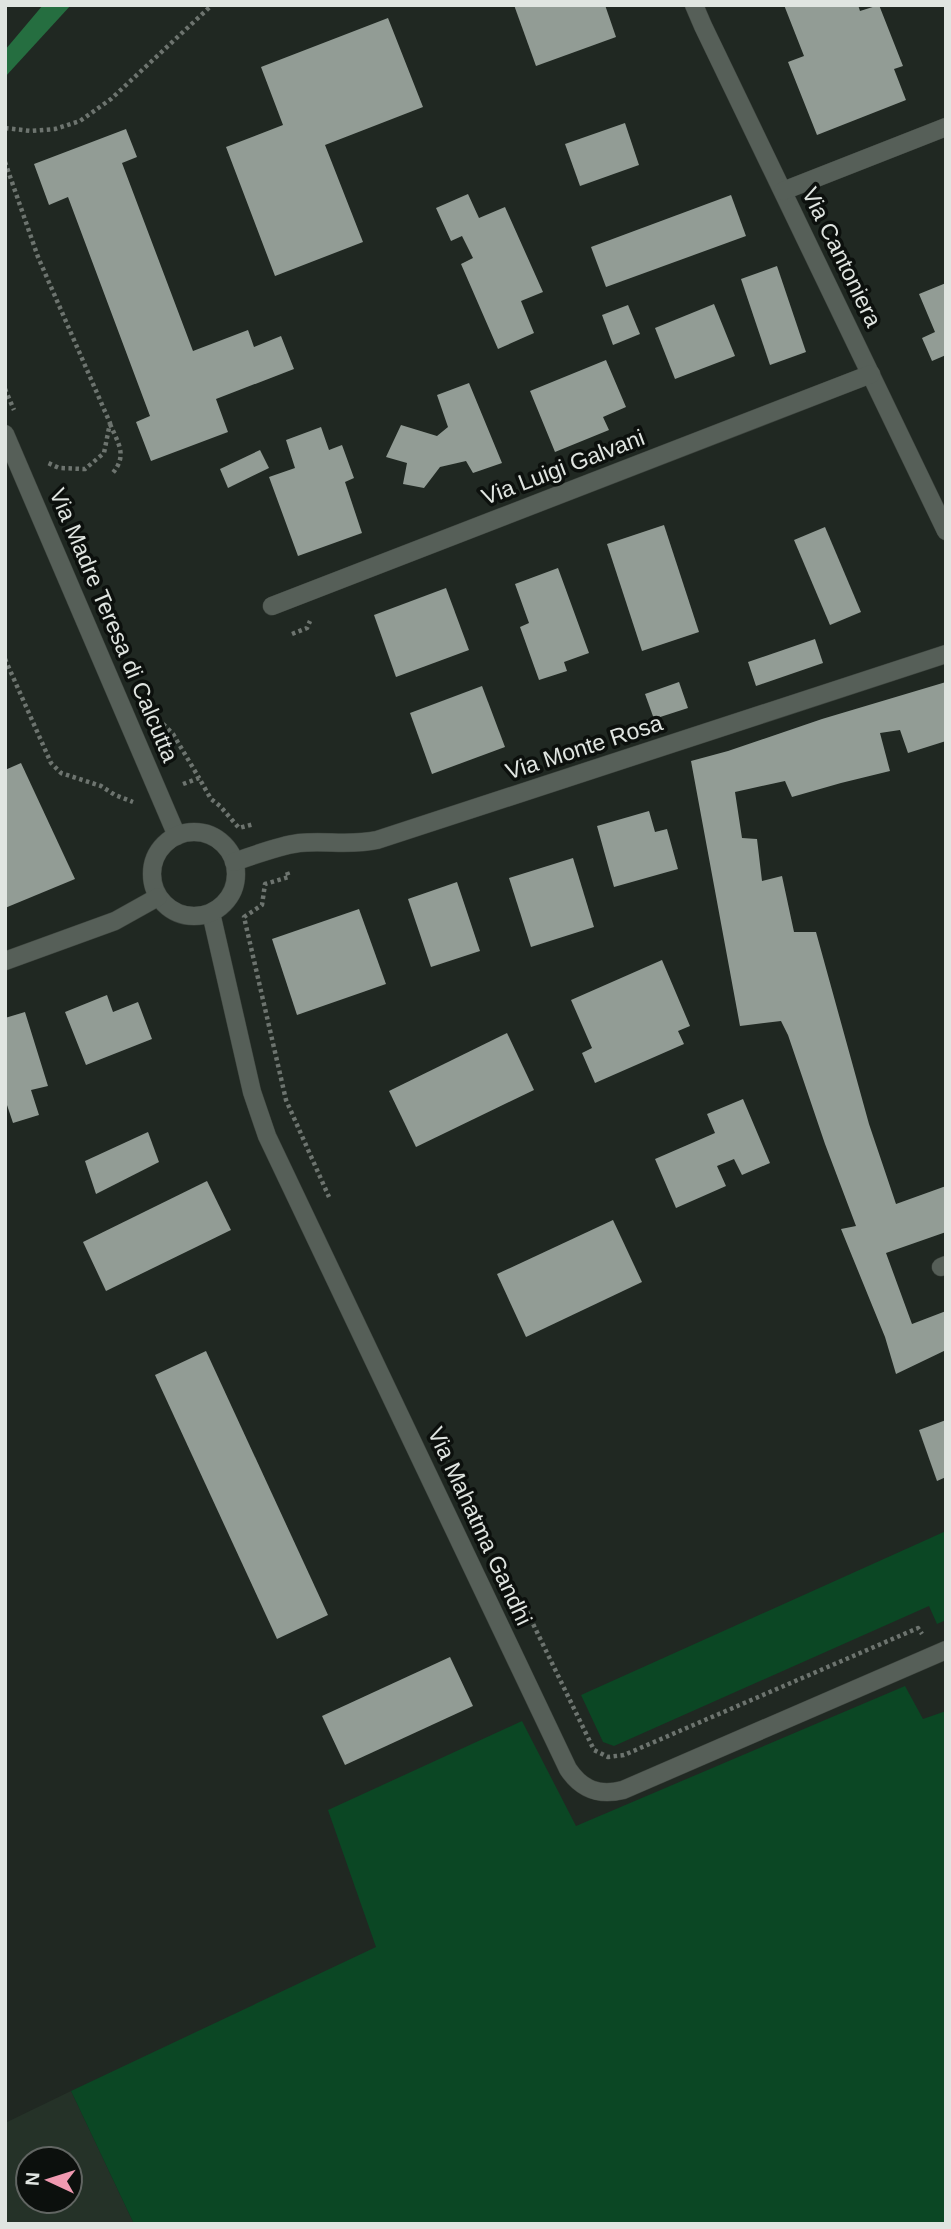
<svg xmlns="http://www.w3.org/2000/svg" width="951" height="2229" font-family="Arial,sans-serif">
	<rect width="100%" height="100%" fill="#202822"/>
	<path fill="#253228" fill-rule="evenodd" d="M71 2091 134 2224H5V2123ZM28 2159H70V2201H28Z"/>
	<g fill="#0b4724">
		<polygon points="946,1531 946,1620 937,1624 929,1606 614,1746 603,1742 581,1695"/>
		<polygon points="905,1686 923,1719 946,1711 946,2224 134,2224 71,2091 376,1947 328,1810 522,1721 576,1826"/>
	</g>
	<polygon fill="#256e40" points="43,5 71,5 5,77 5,50"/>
	<g fill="#929c95">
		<polygon points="514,5 605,5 616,37 536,66"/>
		<polygon points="784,5 858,5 860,11 879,5 903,66 894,69 906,100 817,135 788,62 804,56"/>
		<polygon points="388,18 423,107 325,145 363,242 275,276 226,147 283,125 261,67"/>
		<polygon points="625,123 639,165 580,186 565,144"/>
		<polygon points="126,129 137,157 122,163 193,351 248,330 254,347 281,336 294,369 216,399 228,432 151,461 136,422 150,416 68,197 49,205 34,164"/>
		<polygon points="468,194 479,218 505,207 543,292 521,301 534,333 498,349 461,264 473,258 462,236 451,241 436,208"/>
		<polygon points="731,195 746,236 606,287 591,247"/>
		<polygon points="777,266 806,352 770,365 741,279"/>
		<polygon points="946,283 946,355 932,361 922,338 935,332 919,294"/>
		<polygon points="714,304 735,356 675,379 655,328"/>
		<polygon points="628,305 640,334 613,345 602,315"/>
		<polygon points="606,360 626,407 603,417 609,430 555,452 530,391"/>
		<polygon points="469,383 502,463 473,473 466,461 440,467 424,488 403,484 407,463 386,457 401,425 437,436 448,427 437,395"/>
		<polygon points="321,427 329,450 342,445 354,478 345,482 362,533 298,556 269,477 295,468 286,440"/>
		<polygon points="260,450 269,468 228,488 220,469"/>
		<polygon points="664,525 699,632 642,651 607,544"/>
		<polygon points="825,527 861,612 830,625 794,540"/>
		<polygon points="558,568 589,653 564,662 567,671 539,680 520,627 529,623 515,584"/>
		<polygon points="446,588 469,650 396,677 374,615"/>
		<polygon points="815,639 823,663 756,686 748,662"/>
		<polygon points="679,682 688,708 654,719 645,694"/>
		<polygon points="946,682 946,741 908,753 900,730 880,733 890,771 841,783 792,797 785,781 735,792 742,838 757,839 762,881 782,876 794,932 816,932 869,1124 896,1204 946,1186 946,1232 886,1253 912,1324 946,1311 946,1350 896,1374 885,1337 841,1229 856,1226 825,1144 788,1035 781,1021 740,1026 691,761 728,751 822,719"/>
		<polygon points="482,686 505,747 432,774 410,713"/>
		<polygon points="21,763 75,879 5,908 5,770"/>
		<polygon points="649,811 655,832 667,829 678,869 614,887 597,826"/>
		<polygon points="573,858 594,927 531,947 509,878"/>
		<polygon points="457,882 480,951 431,967 408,899"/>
		<polygon points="359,909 386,984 297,1015 272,939"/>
		<polygon points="662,960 690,1026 678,1031 684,1044 595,1083 582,1053 592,1048 571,1000"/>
		<polygon points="107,995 113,1012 138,1002 152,1039 86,1065 65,1012"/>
		<polygon points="25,1012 48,1086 31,1090 39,1115 13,1123 5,1099 5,1018"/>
		<polygon points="507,1033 534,1090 416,1147 389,1091"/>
		<polygon points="743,1099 770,1163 742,1175 734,1159 717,1166 726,1186 676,1208 655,1159 715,1133 707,1114"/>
		<polygon points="148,1132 159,1162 96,1194 85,1161"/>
		<polygon points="207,1181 231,1230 106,1291 83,1242"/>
		<polygon points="613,1220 642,1282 526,1337 497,1274"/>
		<polygon points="206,1351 328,1615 277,1639 155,1375"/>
		<polygon points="946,1420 946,1477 937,1481 919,1430"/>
		<polygon points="450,1657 473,1706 345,1765 322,1716"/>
	</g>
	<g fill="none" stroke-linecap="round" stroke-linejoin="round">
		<g stroke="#3d443e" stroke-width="19">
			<polyline id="service" points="941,1267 946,1265"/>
		</g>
		<g stroke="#3d443e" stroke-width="19">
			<g id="minor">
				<polyline points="694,5 703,26 946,531"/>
				<polyline points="783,191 946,127"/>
				<polyline points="5,434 177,836"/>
				<polyline points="272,606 871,374"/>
				<path d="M211 913 252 1092 267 1136 568 1769C582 1790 599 1796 623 1790L946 1650"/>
			</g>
		</g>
		<g stroke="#3d443e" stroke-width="19">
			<g id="tertiary">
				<circle cx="194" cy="874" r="42"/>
				<path d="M234 862C255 855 277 846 299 843 325 840 349 846 377 840L946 654"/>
				<polyline points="5,961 115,921 158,897"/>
			</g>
		</g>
		<g stroke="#6d746f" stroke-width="4.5" stroke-dasharray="3.5 3.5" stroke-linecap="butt">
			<polyline points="5,128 31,131 55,129 80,121 111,99 212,5"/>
			<polyline points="5,162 38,257 110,423 104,453 85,469 59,468 46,462"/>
			<polyline points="5,389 14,410"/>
			<path d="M110 424C119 445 128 456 111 475"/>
			<polyline points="292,634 307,628 310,621"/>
			<polyline points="5,659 51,763 61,773 101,786 115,795 133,802"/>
			<polyline points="158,719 173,734 199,778"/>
			<polyline points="183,784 199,778 211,799 220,806 239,828 254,824"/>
			<polyline points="287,872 289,877 265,884 262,905 244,917 286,1100 329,1197"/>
			<polyline points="521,1599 594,1750 608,1757 624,1755 918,1628 922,1634"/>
		</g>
		<use href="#service" stroke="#565f58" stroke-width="18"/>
		<use href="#minor" stroke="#565f58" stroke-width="18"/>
		<use href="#tertiary" stroke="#565f58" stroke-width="18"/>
	</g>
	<g text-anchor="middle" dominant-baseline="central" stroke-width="7" stroke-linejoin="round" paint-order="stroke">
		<g font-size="23" fill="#e0e5e1" stroke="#0c100d">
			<text transform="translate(842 257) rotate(64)">Via Cantoniera</text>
			<text transform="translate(563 467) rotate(-21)">Via Luigi Galvani</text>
			<text transform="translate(114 625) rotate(67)">Via Madre Teresa di Calcutta</text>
			<text transform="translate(584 747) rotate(-18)">Via Monte Rosa</text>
			<text transform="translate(480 1526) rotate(65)">Via Mahatma Gandhi</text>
		</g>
	</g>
	<rect width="951" height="2229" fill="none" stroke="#e0e5e1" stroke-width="14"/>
	<g transform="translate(49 2180) rotate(274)"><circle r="33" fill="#0c100d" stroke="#616562" stroke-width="2"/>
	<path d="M0-5L12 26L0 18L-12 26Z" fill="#f19ab1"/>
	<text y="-10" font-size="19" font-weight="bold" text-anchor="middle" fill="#e0e5e1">N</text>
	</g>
</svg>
